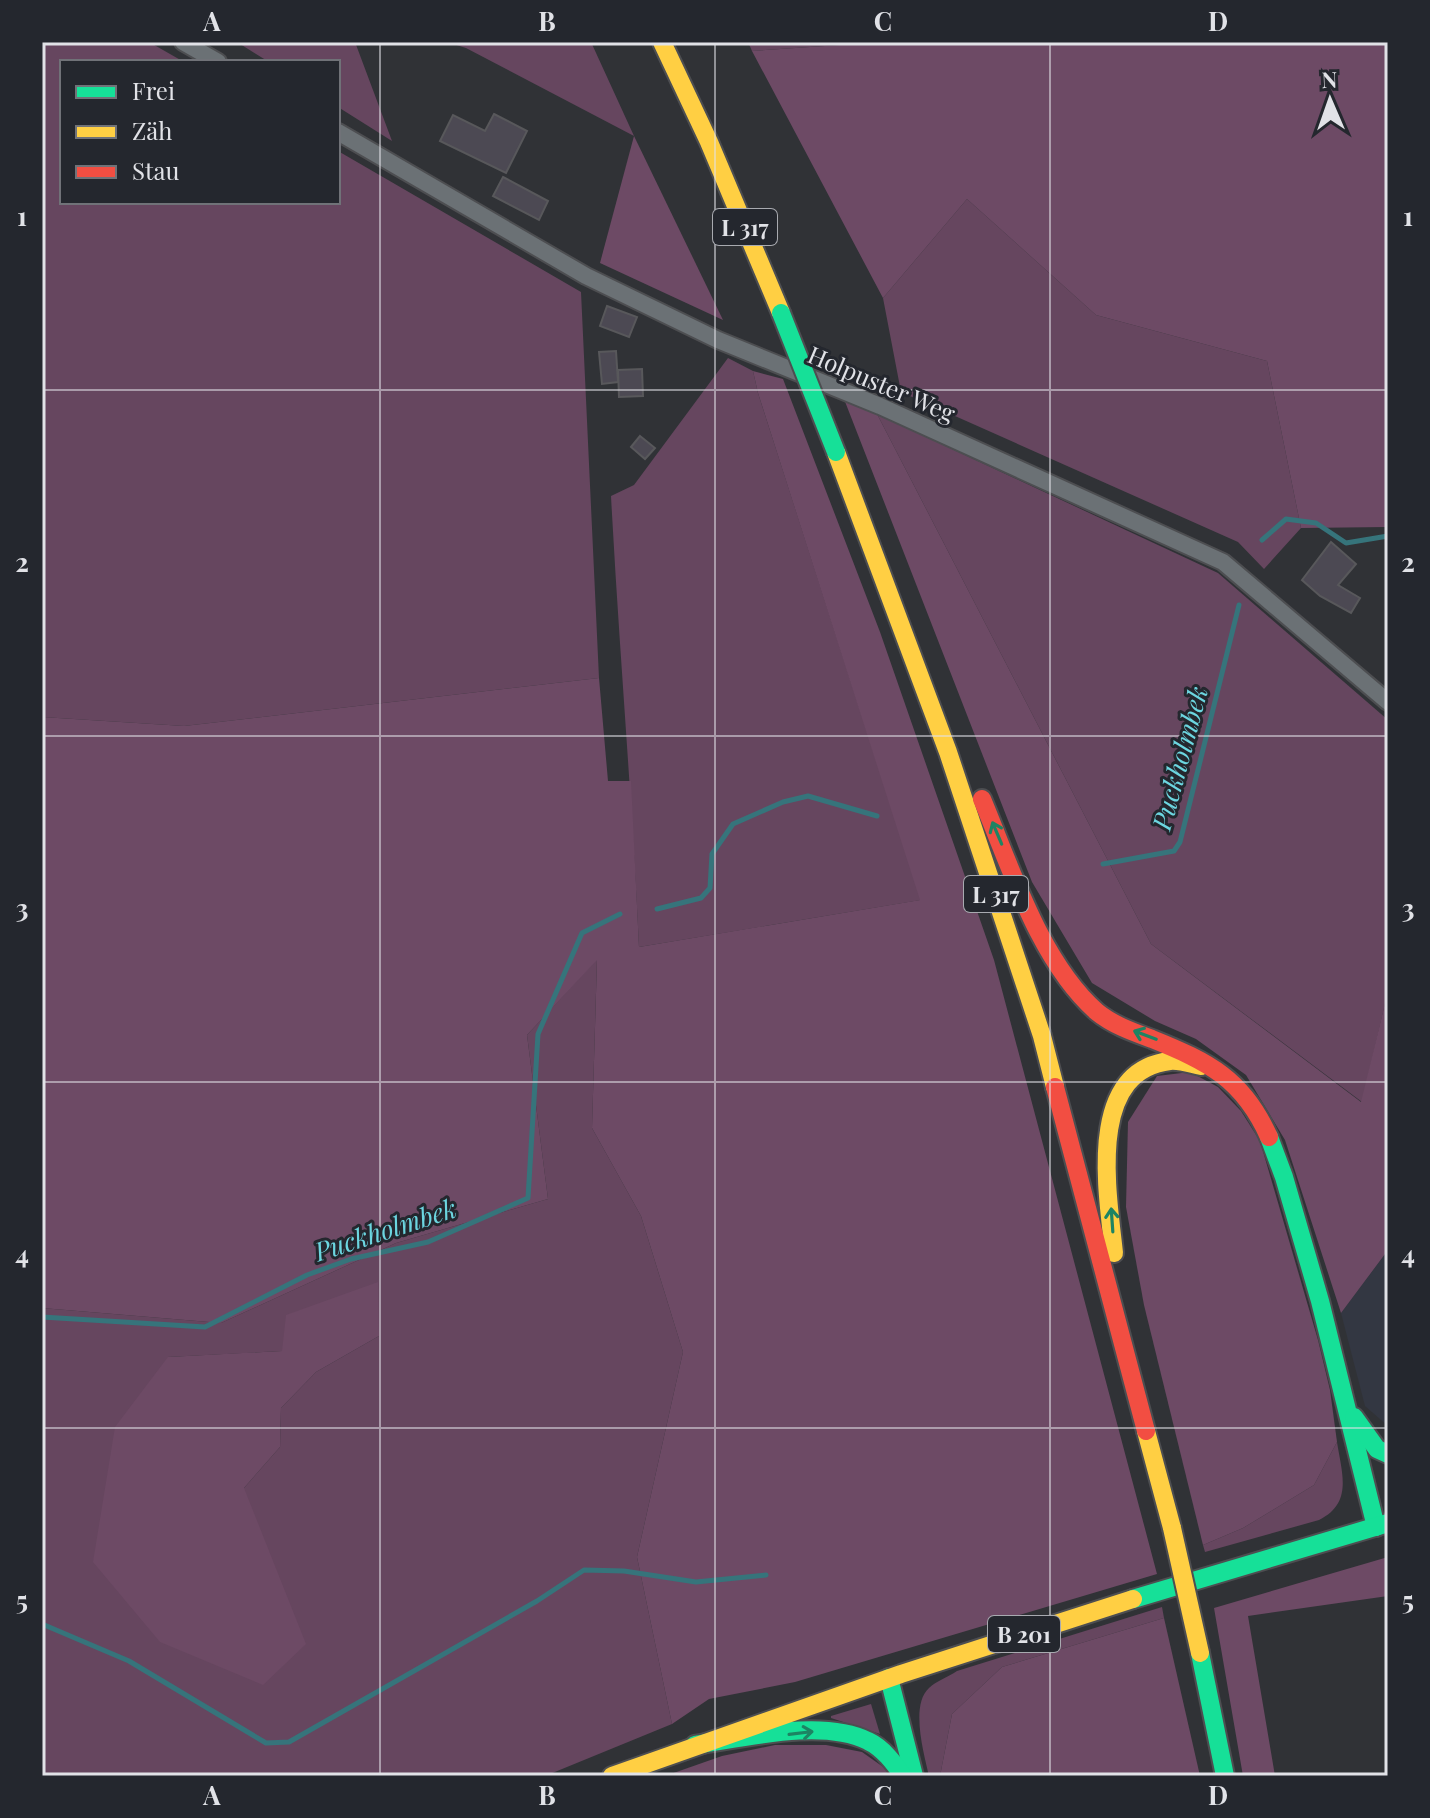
<svg xmlns="http://www.w3.org/2000/svg" width="1430" height="1818" font-family="'Playfair Display',serif">
	<rect width="100%" height="100%" fill="#303236"/>
	<polygon fill="#333742" points="1388,1250 1388,1426 1365,1406 1341,1313"/>
	<g fill="#66465f" fill-rule="evenodd">
		<polygon points="42,42 149,42 184,62 62,62 62,202 338,202 338,151 581,292 599,678 184,726 42,717"/>
		<polygon points="237,42 355,42 392,141 338,107 338,62 269,62"/>
		<polygon points="447,42 591,42 634,136 466,48"/>
		<polygon points="748,42 884,42 752,51"/>
		<polygon points="967,199 1096,315 1267,361 1301,528 1264,569 1238,542 901,392 883,298"/>
		<path d="M728 358 753 371 758 393 921 900 639 947C632 797 619 647 611 496L634 485Z"/>
		<polygon points="877,414 1218,573 1388,720 1388,991 1362,1102 1151,944"/>
		<path d="M597 959 592 1128 641 1216 683 1352 637 1557 672 1724 545 1776H42V1308L221 1323 396 1243 548 1199 527 1035ZM379 1336 316 1372 281 1408 280 1447 244 1488 168 1357 283 1351Z"/>
		<path d="M1337 1442C1342 1474 1353 1503 1319 1520L1205 1552 1203 1545 1243 1528 1314 1485Z"/>
		<path d="M1162 1607 1164 1618 1002 1667 952 1714 940 1776H929C924 1754 910 1705 929 1688 936 1681 948 1677 957 1671Z"/>
		<polygon points="871,1704 880,1734 831,1718 831,1716"/>
	</g>
	<g fill="#6d4a65">
		<polygon points="884,42 1388,42 1388,527 1301,528 1267,361 1096,315 967,199 883,298 752,51"/>
		<polygon points="634,136 723,320 600,263"/>
		<polygon points="753,371 783,379 880,632 994,960 1157,1574 795,1682 709,1699 672,1724 637,1557 683,1352 641,1216 592,1128 597,960 527,1035 548,1199 396,1243 221,1323 42,1308 42,717 184,726 599,678 608,781 631,781 639,947 920,900 758,393"/>
		<polygon points="844,399 877,414 1151,944 1361,1102 1388,991 1388,1250 1341,1313 1285,1140 1246,1075 1196,1039 1155,1021 1092,983 1032,882"/>
		<polygon points="1190,1072 1218,1087 1241,1111 1260,1141 1318,1340 1330,1390 1337,1442 1314,1485 1243,1528 1203,1545 1144,1305 1126,1207 1128,1122 1157,1076"/>
		<polygon points="378,1282 379,1336 316,1372 281,1408 280,1447 244,1488 306,1644 263,1685 160,1642 93,1562 115,1427 168,1357 282,1351 286,1315"/>
		<polygon points="1388,1557 1388,1596 1248,1616 1275,1776 1243,1776 1214,1608"/>
		<polygon points="1164,1618 1200,1776 940,1776 952,1714 1002,1667"/>
		<polygon points="775,1745 826,1745 862,1752 896,1776 665,1776 722,1756"/>
	</g>
	<g fill="none" stroke-linecap="round" stroke-linejoin="round">
		<g stroke="#36747b" stroke-width="5">
			<polyline points="1262,540 1286,519 1316,523 1346,543 1388,536"/>
			<polyline points="1103,864 1174,851 1180,842 1239,605"/>
			<polyline points="657,909 701,898 710,888 712,854 733,824 783,802 808,796 877,816"/>
			<polyline points="42,1317 205,1327 307,1275 351,1259 428,1242 528,1198 538,1034 582,933 620,914"/>
			<polyline points="42,1624 129,1661 266,1743 289,1742 537,1601 584,1570 624,1571 696,1582 766,1575"/>
		</g>
	</g>
	<g fill="#4c4953" stroke="#58585b" stroke-width="2">
		<polygon points="494,114 527,131 506,173 440,141 453,115 485,131"/>
		<polygon points="503,177 548,201 539,220 493,196"/>
		<polygon points="607,306 637,317 629,337 600,326"/>
		<polygon points="616,351 618,382 602,384 599,352"/>
		<polygon points="642,369 643,396 619,397 618,370"/>
		<polygon points="640,436 655,448 645,459 631,447"/>
		<polygon points="1331,542 1356,564 1338,585 1360,598 1351,613 1320,596 1302,580"/>
	</g>
	<g fill="none" stroke-linecap="round" stroke-linejoin="round">
		<g stroke="#4d4e51" stroke-width="20">
			<g id="street">
				<polyline points="183,42 218,62"/>
				<polyline points="338,132 586,276 718,340 880,406 1223,562 1388,702"/>
			</g>
		</g>
		<g stroke="#4d4e51" stroke-width="22">
			<g id="fast">
				<polyline points="1269,1137 1284,1177 1320,1301 1376,1527"/>
				<polyline points="1354,1417 1377,1449 1388,1454"/>
				<polyline points="1133,1599 1388,1523"/>
				<polyline points="1200,1653 1225,1776"/>
				<polyline points="889,1678 914,1776"/>
				<path d="M695 1745C744 1738 822 1718 868 1741 883 1748 894 1763 903 1776"/>
			</g>
		</g>
		<g stroke="#4d4e51" stroke-width="22">
			<g id="slow">
				<polyline points="662,42 709,142 781,313"/>
				<polyline points="836,452 948,752 1042,1036 1055,1087"/>
				<path d="M1114 1253C1108 1195 1085 1071 1170 1061 1180 1060 1191 1064 1201 1066"/>
				<polyline points="1146,1431 1172,1528"/>
				<polyline points="612,1776 901,1674 1133,1599"/>
			</g>
		</g>
		<g stroke="#4d4e51" stroke-width="22">
			<g id="jam">
				<path d="M982 799C1011 868 1040 962 1097 1012 1113 1025 1133 1032 1152 1039 1209 1062 1243 1079 1269 1137"/>
				<polyline points="1055,1087 1146,1431"/>
			</g>
		</g>
		<use href="#street" stroke="#6b7175" stroke-width="16"/>
		<use href="#fast" stroke="#16e098" stroke-width="18"/>
		<use href="#slow" stroke="#ffcf43" stroke-width="18"/>
		<use href="#jam" stroke="#f24e42" stroke-width="18"/>
		<g stroke="#4d4e51" stroke-width="22" stroke-linecap="butt">
			<polyline id="fast-bridge" points="781,313 836,452"/>
		</g>
		<g stroke="#4d4e51" stroke-width="22" stroke-linecap="butt">
			<polyline id="slow-bridge" points="1172,1528 1200,1653"/>
		</g>
		<use href="#fast-bridge" stroke="#16e098" stroke-width="18"/>
		<use href="#slow-bridge" stroke="#ffcf43" stroke-width="18"/>
	</g>
	<defs><path id="oneway-shaft" d="M-6 0H5M1.5-3L5.5 0L1.5 3" fill="none" stroke-width="1.6" stroke-linecap="round" stroke-linejoin="round" transform="scale(2)"/></defs>
	<g stroke="#1d8463">
		<use href="#oneway-shaft" transform="translate(997 833) rotate(-113)"/>
		<use href="#oneway-shaft" transform="translate(1145 1035) rotate(-159)"/>
		<use href="#oneway-shaft" transform="translate(1112 1220) rotate(-94)"/>
		<use href="#oneway-shaft" transform="translate(801 1733) rotate(-7)"/>
	</g>
	<path fill="none" stroke="#e1e2e7" stroke-width="2" stroke-opacity="0.55" d="M380 42V1776M715 42V1776M1050 42V1776M42 390H1388M42 736H1388M42 1082H1388M42 1428H1388"/>
	<g text-anchor="middle" dominant-baseline="central" stroke-width="6" stroke-linejoin="round" paint-order="stroke">
		<g fill="#24272e" stroke="#a8aab0" stroke-width="2">
			<rect x="713" y="209" width="64" height="36" rx="6"/>
			<rect x="964" y="876" width="64" height="36" rx="6"/>
			<rect x="988" y="1616" width="72" height="36" rx="6"/>
		</g>
		<g font-size="22" font-weight="bold" fill="#e1e2e7">
			<text x="745" y="227">L 317</text>
			<text x="996" y="894">L 317</text>
			<text x="1024" y="1634">B 201</text>
		</g>
		<g font-size="24" fill="#e1e2e7" stroke="#24272e">
			<text transform="translate(882 383) rotate(23)">Holpuster Weg</text>
		</g>
		<g font-size="26" font-style="italic" fill="#6cd6e0" stroke="#24272e">
			<text transform="translate(1179 758) rotate(-75)">Puckholmbek</text>
			<text transform="translate(385 1229) rotate(-18)">Puckholmbek</text>
		</g>
	</g>
	<rect width="1430" height="1818" fill="none" stroke="#24272e" stroke-width="88"/>
	<rect x="60" y="60" width="280" height="144" fill="#24272e" stroke="#707278" stroke-width="2"/>
	<rect x="76" y="86" width="40" height="12" fill="#16e098" stroke="#707278" stroke-width="2"/>
	<text x="132" y="100" font-size="24" fill="#e1e2e7">Frei</text>
	<rect x="76" y="126" width="40" height="12" fill="#ffcf43" stroke="#707278" stroke-width="2"/>
	<text x="132" y="140" font-size="24" fill="#e1e2e7">Zäh</text>
	<rect x="76" y="166" width="40" height="12" fill="#f24e42" stroke="#707278" stroke-width="2"/>
	<text x="132" y="180" font-size="24" fill="#e1e2e7">Stau</text>
	<g transform="translate(1330 100) rotate(358)" stroke="#24272e" stroke-width="6" paint-order="stroke">
	<path d="M0-6L14 30L0 20L-14 30Z" fill="#e1e2e7"/>
	<text y="-12" font-size="22" font-weight="bold" text-anchor="middle" fill="#e1e2e7">N</text>
	</g>
	<rect x="44" y="44" width="1342" height="1730" fill="none" stroke="#e1e2e7" stroke-width="3"/>
	<g font-size="26" text-anchor="middle" font-weight="bold" fill="#e1e2e7">
		<text x="212" y="31">A</text>
		<text x="547" y="31">B</text>
		<text x="883" y="31">C</text>
		<text x="1218" y="31">D</text>
		<text x="22" y="226">1</text>
		<text x="1408" y="226">1</text>
		<text x="22" y="572">2</text>
		<text x="1408" y="572">2</text>
		<text x="22" y="918">3</text>
		<text x="1408" y="918">3</text>
		<text x="22" y="1264">4</text>
		<text x="1408" y="1264">4</text>
		<text x="22" y="1610">5</text>
		<text x="1408" y="1610">5</text>
		<text x="212" y="1805">A</text>
		<text x="547" y="1805">B</text>
		<text x="883" y="1805">C</text>
		<text x="1218" y="1805">D</text>
	</g>
</svg>
